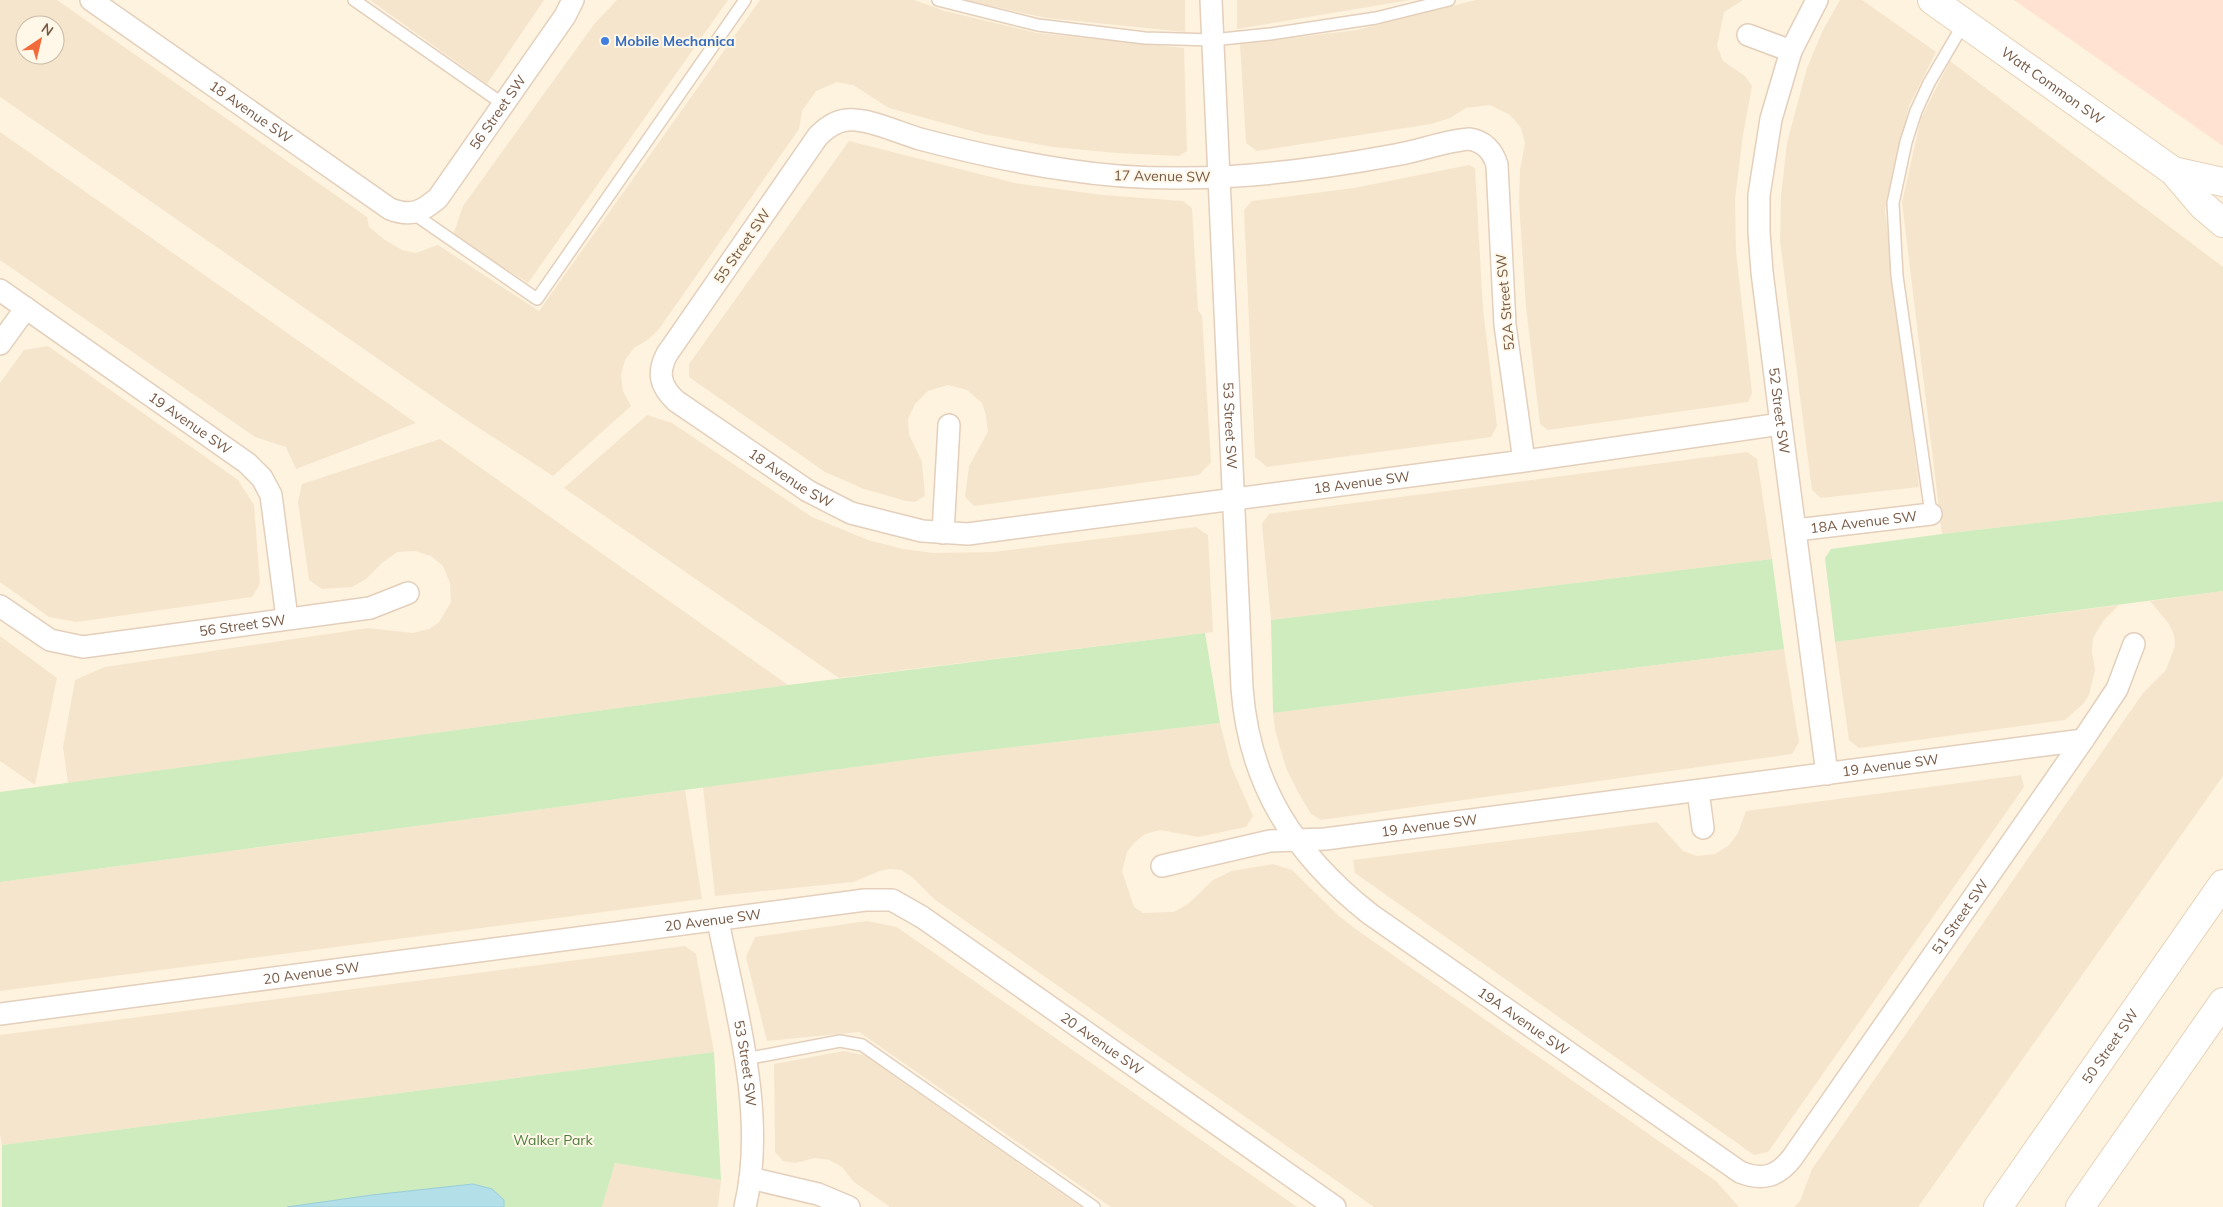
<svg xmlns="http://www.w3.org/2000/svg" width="2223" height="1207" font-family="Mulish,sans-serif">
	<rect width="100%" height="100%" fill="#fef3df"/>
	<g fill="#f6e5cd" fill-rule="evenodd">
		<path d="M0 0H57L367 217 369 227 385 240 402 250 416 253 438 245 539 311 760 0H914L945 11 1037 33 1184 48 1187 151 1179 156 1117 153 1053 147 983 134 889 108 853 85 837 82 816 91 802 111 799 129 659 329 649 339 634 348 625 360 621 375 623 391 631 406 553 476 462 417 0 97ZM25 25H55V55H25Z"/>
		<polygon points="370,0 544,0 487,84"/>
		<polygon points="617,0 728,0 528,283 453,235 463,206 595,23"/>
		<polygon points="962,0 1185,0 1185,32 1047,18"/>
		<polygon points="1237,0 1410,0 1237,29"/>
		<polygon points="1476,0 1743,0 1724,12 1717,46 1723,61 1745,76 1752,86 1743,135 1735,199 1736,252 1752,393 1748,402 1548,430 1540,424 1526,307 1519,203 1520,170 1525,143 1521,128 1510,115 1490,105 1466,108 1450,118 1431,124 1257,151 1246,143 1240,44 1357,30"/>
		<polygon points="1840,0 1862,0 1936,52 1909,106 1885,210 1919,487 1821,498 1812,490 1780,241 1781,195 1787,143 1807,68 1823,30"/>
		<polygon points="1950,61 2223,267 2223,501 1942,534 1902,202 1921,118"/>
		<polygon points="0,132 416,423 296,469 286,447 255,437 0,260"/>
		<polygon points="849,141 1015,183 1102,195 1183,201 1192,208 1198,310 1202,316 1211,462 1199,475 974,506 965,497 969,466 988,432 986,416 982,403 967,390 948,385 928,391 915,404 908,419 909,434 922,462 925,496 915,502 906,501 864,489 825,472 689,377 689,364"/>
		<polygon points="1469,165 1475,168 1483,309 1497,426 1491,437 1267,467 1255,457 1244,210 1252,201 1354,188"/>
		<polygon points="48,346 238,480 254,505 260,584 252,597 77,622 49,617 0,582 0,383 24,350"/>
		<polygon points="647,415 672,423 812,517 868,540 903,549 934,553 993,552 1196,527 1208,535 1213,632 839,678 564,488"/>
		<polygon points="440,439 788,685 68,783 63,747 75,680 105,667 368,628 413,633 429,629 439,622 451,602 450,583 443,566 431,556 415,551 397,552 382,563 366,579 352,587 322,589 309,580 298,502 302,484"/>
		<polygon points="1747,452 1757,459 1772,559 1271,620 1262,524 1269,514"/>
		<polygon points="2223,591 2223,776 1918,1207 1794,1207 1800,1201 1812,1169 2143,693 2166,670 2175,646 2174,635 2169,624 2150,601"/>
		<polygon points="2119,605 2104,620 2093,638 2092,651 2095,670 2089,695 2084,703 2065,720 1859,748 1849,740 1835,642"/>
		<polygon points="0,636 57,678 35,785 0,761"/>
		<polygon points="1784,649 1799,742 1792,754 1321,820 1311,814 1298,792 1286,768 1275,730 1273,713"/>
		<polygon points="1220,723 1231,766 1253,816 1246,827 1198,837 1160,830 1145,834 1135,842 1127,852 1122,871 1134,907 1143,913 1174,912 1188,904 1213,880 1232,871 1273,864 1292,870 1339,916 1357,930 1716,1181 1739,1207 1374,1207 934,899 912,877 901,870 890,869 880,871 853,882 715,896 703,787 929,757"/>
		<polygon points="2021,775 2024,787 1768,1152 1754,1155 1355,873 1353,860 1657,822 1683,851 1697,856 1715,854 1729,845 1738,833 1746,811"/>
		<polygon points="685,790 702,899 0,991 0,882"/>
		<polygon points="867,921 897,927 1297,1207 1111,1207 859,1032 767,1041 746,957 755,937"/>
		<polygon points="685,946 696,954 714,1052 2,1145 0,1134 0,1035"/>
		<polygon points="844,1051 864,1055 1081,1207 890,1207 854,1182 842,1167 829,1160 815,1158 795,1163 783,1161 775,1152 774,1064"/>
		<polygon points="615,1163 721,1180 718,1207 602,1207"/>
	</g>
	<polygon fill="#ffe2d2" points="2014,0 2223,0 2223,146"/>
	<g fill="#ceecbd">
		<polygon points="2223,501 2223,591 1835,642 1825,558 1831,549 1942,534"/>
		<polygon points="1772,559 1784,649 1273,713 1271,620"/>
		<polygon points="1205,633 1220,723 929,757 0,882 0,792 788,685"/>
		<polygon points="714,1052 721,1180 615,1163 602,1207 2,1207 2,1145"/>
	</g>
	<polygon fill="#b3dfe9" stroke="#98cedb" points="473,1184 492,1189 504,1200 504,1207 287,1207 372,1195"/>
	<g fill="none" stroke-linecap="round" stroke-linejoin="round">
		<g stroke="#e3cfbb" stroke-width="14">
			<g id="lane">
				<polyline points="354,0 503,104"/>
				<polyline points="938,0 1038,25 1145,38 1212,40 1270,34 1376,18 1449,0"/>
				<polyline points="414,214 537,299 745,0"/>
				<polyline points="1931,514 1897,276 1893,203 1906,142 1916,111 1929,83 1964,23"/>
				<polyline points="745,1059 840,1041 862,1045 1094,1207"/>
			</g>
		</g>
		<g stroke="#e3cfbb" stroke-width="24">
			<g id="street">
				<path id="s1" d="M91 0 390 209C411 217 422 212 438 198L565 16 573 0"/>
				<path id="s2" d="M1211 0 1242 688C1249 785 1295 855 1370 914L1740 1172C1762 1181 1777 1177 1792 1158L2083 740 2117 689 2134 644"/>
				<path id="s3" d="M1817 0 1791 51 1771 119 1759 195V232L1762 272 1781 424 1827 774"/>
				<polyline points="1748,35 1791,51"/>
				<path id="s4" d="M0 290 247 463 262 478 271 495 287 618"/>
				<polyline points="0,344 26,308"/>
				<path id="s5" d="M1524 461 1505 325 1497 165C1493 151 1484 141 1469 139 1444 141 1420 151 1395 155 1288 175 1176 187 1068 170 1018 163 969 152 920 139 899 133 868 118 847 120 835 121 826 128 818 136L667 354C657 373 660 386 676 401L808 491 851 513 922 531 968 534 1524 461 1781 424"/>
				<path id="s6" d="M1796 530 1931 514"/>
				<polyline points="943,533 949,425"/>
				<path id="s7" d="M0 606 50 640 83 647 370 608 408 593"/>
				<polyline points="1698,791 1703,828"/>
				<path id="s8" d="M1162 866 1270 841 1325 839 2083 740"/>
				<path id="s9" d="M718 921C736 1012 767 1116 745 1207"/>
				<path id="s10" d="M0 1014 865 900H892L922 917 1335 1207"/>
				<polyline points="750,1178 818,1194 849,1207"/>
			</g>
		</g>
		<g stroke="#e8d1b8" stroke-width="30">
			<g id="secondary">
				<path id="s11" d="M1932 0 2173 171 2202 205 2223 223"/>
				<polyline points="2173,171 2223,182"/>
				<path id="s12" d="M1998 1207 2223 884"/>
				<polyline points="2080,1207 2223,1002"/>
			</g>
		</g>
		<use href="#lane" stroke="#fff" stroke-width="11"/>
		<use href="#street" stroke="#fff" stroke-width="21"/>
		<use href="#secondary" stroke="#fff" stroke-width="28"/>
	</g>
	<circle fill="#3f7fe0" stroke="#fff7e7" stroke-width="2" cx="605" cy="41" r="5"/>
	<g text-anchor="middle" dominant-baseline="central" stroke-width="4" stroke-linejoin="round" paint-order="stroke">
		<g font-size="14" font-weight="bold" fill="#366cbe" stroke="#fff7e7" text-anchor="start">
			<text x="615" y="41">Mobile Mechanica</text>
		</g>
		<g font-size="14" fill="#765945" stroke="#fff7e7">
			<text stroke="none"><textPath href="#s11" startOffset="148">Watt Common SW</textPath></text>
			<text stroke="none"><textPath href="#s1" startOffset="195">18 Avenue SW</textPath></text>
			<text stroke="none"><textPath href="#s1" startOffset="522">56 Street SW</textPath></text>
			<text transform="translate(1162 176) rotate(1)">17 Avenue SW</text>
			<text transform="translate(742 246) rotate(-55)">55 Street SW</text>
			<text transform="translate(1505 302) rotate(-95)">52A Street SW</text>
			<text stroke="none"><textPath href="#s3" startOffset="422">52 Street SW</textPath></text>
			<text stroke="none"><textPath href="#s4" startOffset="232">19 Avenue SW</textPath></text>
			<text stroke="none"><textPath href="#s2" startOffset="426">53 Street SW</textPath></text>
			<text stroke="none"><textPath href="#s5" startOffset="1460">18 Avenue SW</textPath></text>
			<text stroke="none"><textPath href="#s5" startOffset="2046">18 Avenue SW</textPath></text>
			<text stroke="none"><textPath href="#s6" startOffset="68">18A Avenue SW</textPath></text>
			<text stroke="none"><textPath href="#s7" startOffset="255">56 Street SW</textPath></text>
			<text stroke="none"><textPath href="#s8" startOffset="736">19 Avenue SW</textPath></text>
			<text stroke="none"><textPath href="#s8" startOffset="271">19 Avenue SW</textPath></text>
			<text stroke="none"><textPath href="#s2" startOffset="1761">51 Street SW</textPath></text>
			<text stroke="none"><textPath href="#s10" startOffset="719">20 Avenue SW</textPath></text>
			<text stroke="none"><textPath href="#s10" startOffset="314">20 Avenue SW</textPath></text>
			<text stroke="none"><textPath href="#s2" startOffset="1144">19A Avenue SW</textPath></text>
			<text stroke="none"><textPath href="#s10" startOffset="1154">20 Avenue SW</textPath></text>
			<text stroke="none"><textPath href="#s12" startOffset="196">50 Street SW</textPath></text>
			<text stroke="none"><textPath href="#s9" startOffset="145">53 Street SW</textPath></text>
		</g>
		<g font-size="14" fill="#4c7d3c" stroke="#fff7e7">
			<text x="553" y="1140">Walker Park</text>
		</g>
	</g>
	<g transform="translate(40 40) rotate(35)"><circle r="24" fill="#fff7e7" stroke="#c8b8a6"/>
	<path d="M0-4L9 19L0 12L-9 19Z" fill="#f26b3a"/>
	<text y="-8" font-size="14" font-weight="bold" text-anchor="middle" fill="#765945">N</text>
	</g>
</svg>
